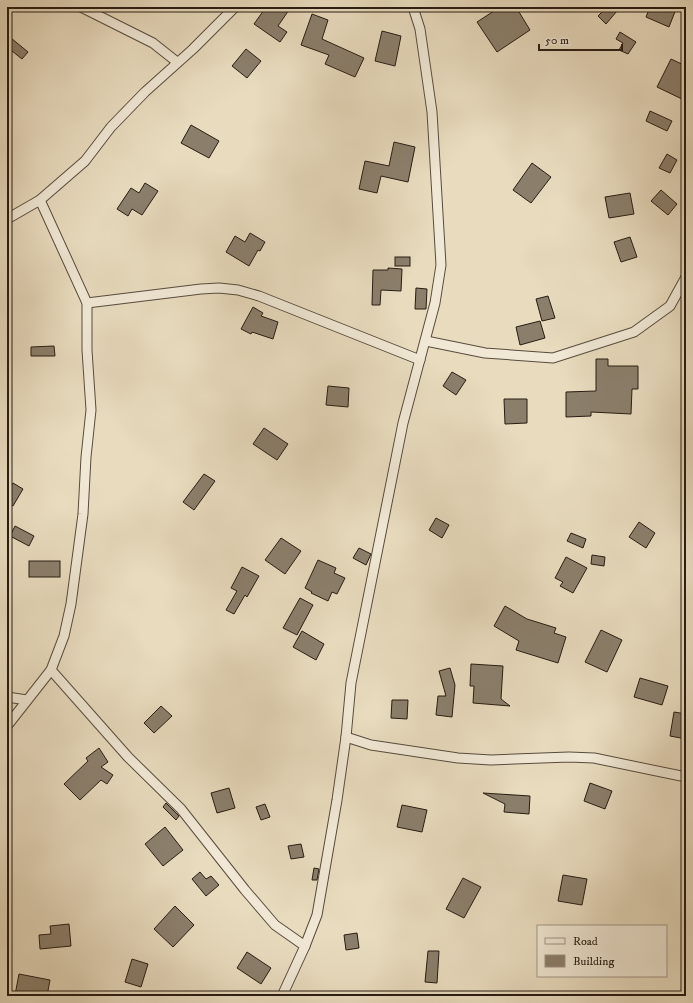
<svg xmlns="http://www.w3.org/2000/svg" width="693" height="1003" font-family="'IM FELL DW Pica',serif">
	<rect width="100%" height="100%" fill="#e8dbbe"/>
	<filter id="stains"><feTurbulence type="fractalNoise" baseFrequency=".005" numOctaves="4"/><feColorMatrix values="0 0 0 0 .2 0 0 0 0 .09 0 0 0 0 .02 0 0 0 .5 -.17"/></filter>
	<radialGradient id="worn" r=".72"><stop offset=".6" stop-color="#630" stop-opacity="0"/><stop offset="1" stop-color="#630" stop-opacity=".3"/></radialGradient>
	<g fill="#8b7f6c" stroke="#271c13">
		<polygon points="266,7 291,7 278,26 287,32 280,42 254,24"/>
		<polygon points="500,7 516,7 530,30 497,52 477,22"/>
		<polygon points="607,7 612,7 617,11 606,24 598,16"/>
		<polygon points="650,7 671,7 676,9 669,27 646,17"/>
		<polygon points="312,14 328,20 322,39 364,58 355,77 325,64 329,55 301,45"/>
		<polygon points="382,31 401,36 395,66 375,61"/>
		<polygon points="620,32 636,42 628,54 619,50 623,43 616,39"/>
		<polygon points="11,38 28,52 22,59 7,47 7,43"/>
		<polygon points="246,49 261,61 247,78 232,66"/>
		<polygon points="671,59 686,66 686,101 657,87"/>
		<polygon points="650,111 672,121 667,131 646,121"/>
		<polygon points="191,125 219,141 209,158 181,143"/>
		<polygon points="394,142 415,147 408,182 381,176 377,193 359,189 365,161 389,166"/>
		<polygon points="667,154 677,160 670,173 659,168"/>
		<polygon points="532,163 551,177 531,203 513,190"/>
		<polygon points="145,183 158,191 142,215 132,209 128,216 117,209 131,188 139,193"/>
		<polygon points="661,190 677,204 668,215 651,201"/>
		<polygon points="630,193 634,214 609,218 605,197"/>
		<polygon points="250,233 265,242 260,251 258,250 249,266 226,252 235,236 245,242"/>
		<polygon points="630,237 637,257 621,262 614,242"/>
		<rect x="395" y="257" width="15" height="9"/>
		<polygon points="388,268 402,269 401,291 381,290 380,305 372,305 373,270 388,270"/>
		<polygon points="416,288 427,289 426,309 415,309"/>
		<polygon points="548,296 555,318 542,321 536,299"/>
		<polygon points="253,307 263,313 261,316 278,322 273,339 252,332 251,334 241,329"/>
		<polygon points="540,321 545,338 520,345 516,327"/>
		<polygon points="54,346 55,356 31,356 31,347"/>
		<polygon points="596,359 608,359 608,366 638,366 638,389 632,389 631,414 591,412 591,416 566,417 566,392 596,391"/>
		<polygon points="452,372 466,380 456,395 443,386"/>
		<polygon points="328,386 349,388 348,407 326,405"/>
		<polygon points="504,399 527,399 527,423 505,424"/>
		<polygon points="264,428 288,444 277,460 253,444"/>
		<polygon points="204,474 215,481 194,510 183,502"/>
		<polygon points="13,483 23,489 13,506 7,502 7,494"/>
		<polygon points="436,518 449,525 442,538 429,530"/>
		<polygon points="639,522 655,533 646,548 629,537"/>
		<polygon points="15,526 34,536 29,546 10,536"/>
		<polygon points="571,533 586,539 583,548 567,541"/>
		<polygon points="281,538 301,551 285,574 265,560"/>
		<polygon points="359,548 371,554 366,565 353,558"/>
		<polygon points="592,555 605,557 604,566 591,564"/>
		<polygon points="566,557 587,568 573,593 560,586 563,582 555,578"/>
		<polygon points="318,560 336,568 334,573 345,578 337,594 332,592 328,601 311,593 312,592 305,588"/>
		<rect x="29" y="561" width="31" height="16"/>
		<polygon points="242,567 259,576 247,597 245,595 234,614 226,610 237,591 231,588"/>
		<polygon points="300,598 313,605 297,635 283,628"/>
		<polygon points="505,606 527,619 556,628 554,633 566,637 558,663 516,650 519,641 494,626"/>
		<polygon points="601,630 622,640 607,672 585,662"/>
		<polygon points="302,631 324,644 316,660 293,647"/>
		<polygon points="471,664 503,666 501,699 510,706 473,703 474,686 470,686"/>
		<polygon points="450,668 455,685 452,717 436,715 438,696 446,696 439,671"/>
		<polygon points="640,678 668,686 662,705 634,697"/>
		<polygon points="392,700 408,700 407,719 391,718"/>
		<polygon points="161,706 172,716 154,733 144,723"/>
		<polygon points="674,712 686,714 686,739 670,736"/>
		<polygon points="99,748 108,762 101,767 113,775 107,784 101,780 80,800 64,784 88,761 86,758"/>
		<polygon points="590,783 612,791 605,809 584,801"/>
		<polygon points="229,788 235,808 217,813 211,793"/>
		<polygon points="483,793 530,796 529,814 504,812 505,804"/>
		<polygon points="166,803 179,816 176,820 163,807"/>
		<polygon points="265,804 270,817 261,820 256,807"/>
		<polygon points="402,805 427,810 422,832 397,827"/>
		<polygon points="165,827 183,850 163,866 145,844"/>
		<polygon points="301,844 304,857 291,859 288,846"/>
		<polygon points="314,868 319,869 317,880 312,880"/>
		<polygon points="200,872 206,879 211,876 219,885 206,896 192,879"/>
		<polygon points="563,875 587,879 582,905 558,901"/>
		<polygon points="463,878 481,887 464,918 446,909"/>
		<polygon points="175,906 194,925 173,947 154,929"/>
		<polygon points="69,924 71,946 40,949 39,935 51,934 50,926"/>
		<polygon points="357,933 359,948 346,950 344,935"/>
		<polygon points="428,951 439,951 437,983 425,982"/>
		<polygon points="247,952 271,968 261,984 237,968"/>
		<polygon points="132,959 148,964 141,987 125,982"/>
		<polygon points="19,974 50,980 47,996 15,995"/>
	</g>
	<g fill="none" stroke-linecap="round" stroke-linejoin="round">
		<g stroke="#574c3e" stroke-width="11">
			<g id="street">
				<polyline points="81,7 153,43 177,62"/>
				<polyline points="7,219 40,200 85,161 111,127 145,92 193,49 235,7"/>
				<polyline points="87,303 201,289 219,288 238,290 259,296 420,360"/>
				<polyline points="426,341 485,353 553,358 634,332 670,306 686,277"/>
				<polyline points="51,670 128,757 181,809 245,890 275,925 305,946"/>
				<polyline points="7,697 27,700"/>
				<polyline points="7,726 51,670 64,636 71,604 83,514 86,457 91,410 87,350 87,303 40,200"/>
				<polyline points="346,737 371,745 458,758 491,760 569,757 594,758 686,777"/>
				<polyline points="282,996 305,946 317,915 337,800 346,737 351,683 403,423 435,303 441,265 432,112 420,29 413,7"/>
			</g>
		</g>
		<use href="#street" stroke="#f0e8d5" stroke-width="9"/>
	</g>
	<rect width="693" height="1003" fill="none" stroke="#e8dbbe" stroke-width="24"/>
	<rect x="8" y="8" width="677" height="987" fill="none" stroke="#271c13" stroke-width="2"/>
	<rect x="12" y="12" width="669" height="979" fill="none" stroke="#271c13"/>
	<rect x="537" y="925" width="130" height="52" fill="#f0e8d5" stroke="#a09687"/>
	<rect x="545" y="938" width="20" height="6" fill="#f0e8d5" stroke="#a09687"/>
	<text x="573" y="945" font-size="12" fill="#271c13">Road</text>
	<rect x="545" y="955" width="20" height="12" fill="#8b7f6c" stroke="#a09687"/>
	<text x="573" y="965" font-size="12" fill="#271c13">Building</text>
	<path d="M539 44v6h83v-6" fill="none" stroke="#271c13" stroke-width="2"/>
	<text x="545" y="44" font-size="12" fill="#271c13" stroke="#f0e8d5" stroke-width="3" paint-order="stroke">50 m</text>
	<rect width="100%" height="100%" filter="url(#stains)"/>
	<rect width="100%" height="100%" fill="url(#worn)"/>
</svg>
